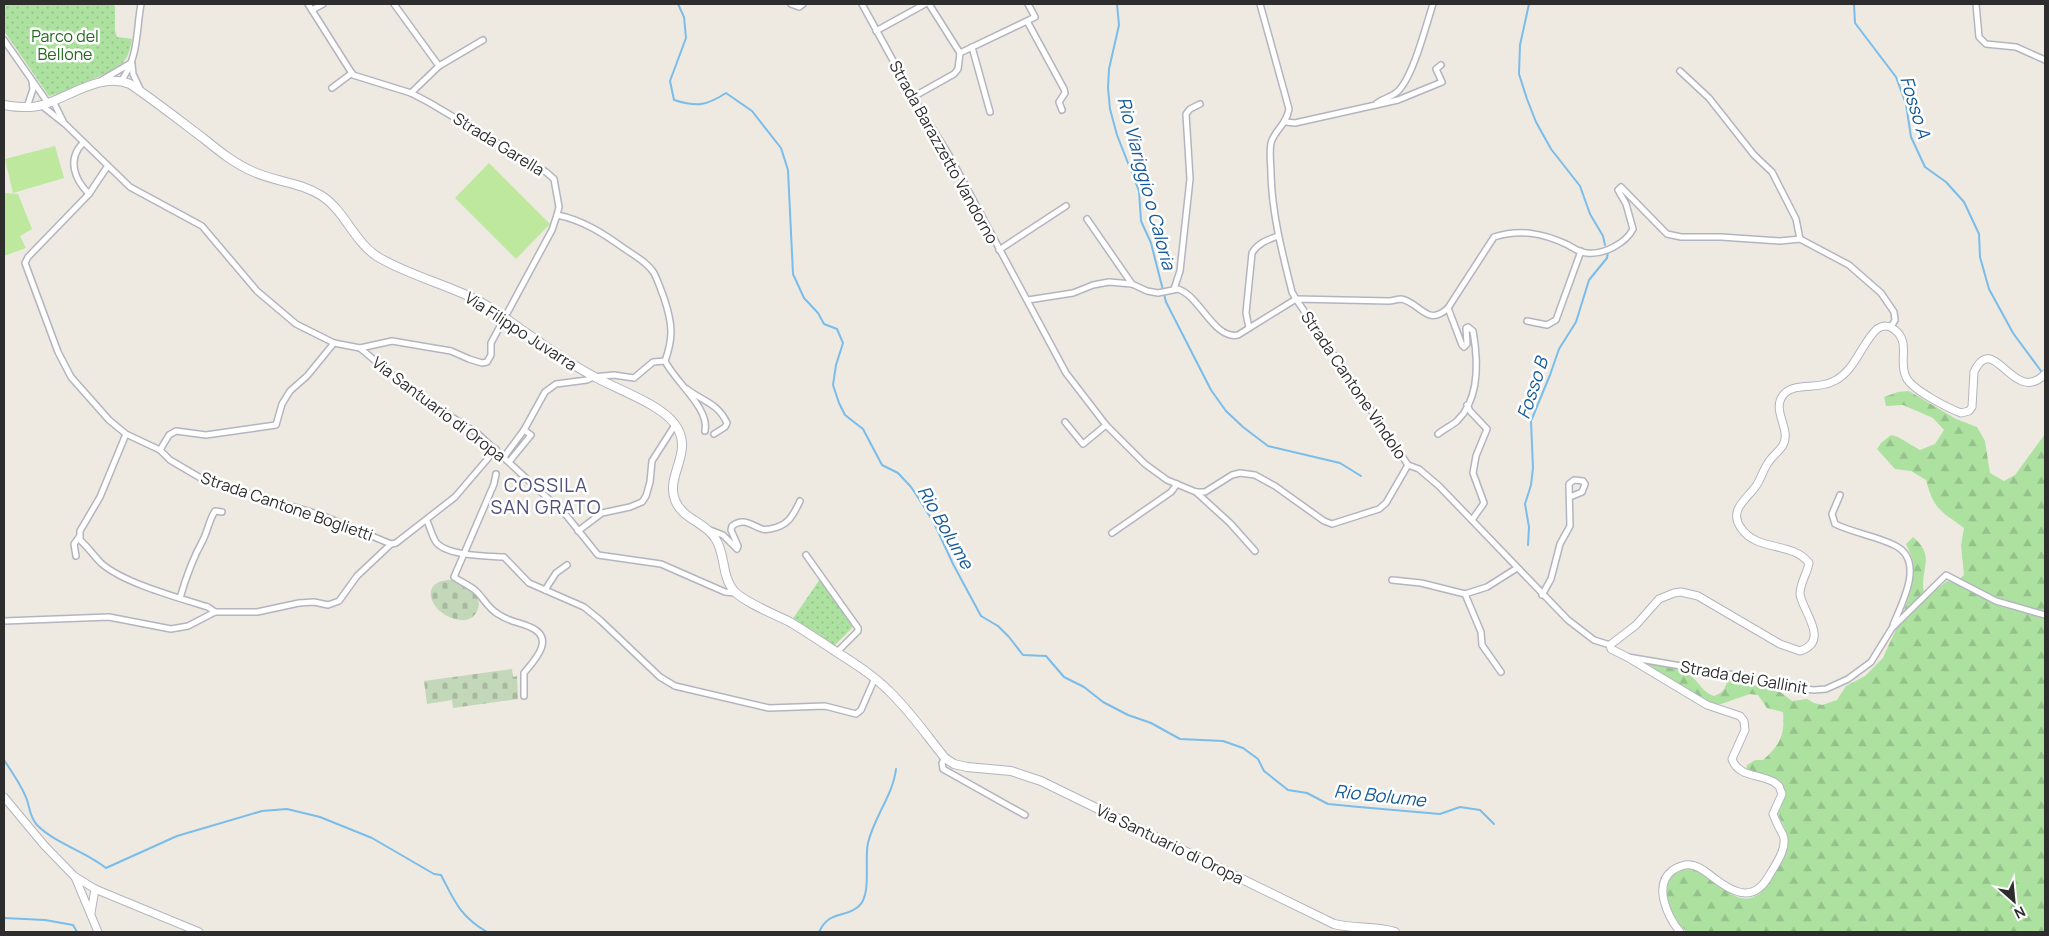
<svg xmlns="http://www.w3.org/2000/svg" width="2049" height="936" font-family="Manrope,sans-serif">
	<defs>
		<pattern id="grass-dots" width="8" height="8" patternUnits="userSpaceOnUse" patternTransform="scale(1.25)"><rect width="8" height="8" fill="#ade1a0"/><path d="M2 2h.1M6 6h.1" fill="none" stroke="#95c18a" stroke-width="1.8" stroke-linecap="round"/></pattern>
		<pattern id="forest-firs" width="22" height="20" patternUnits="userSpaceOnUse" patternTransform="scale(1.25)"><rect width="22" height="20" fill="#ade1a0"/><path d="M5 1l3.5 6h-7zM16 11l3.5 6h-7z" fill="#95c18a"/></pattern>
		<pattern id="cemetery-stones" width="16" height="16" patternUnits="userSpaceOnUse" patternTransform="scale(1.25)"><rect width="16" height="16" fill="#c3d7b9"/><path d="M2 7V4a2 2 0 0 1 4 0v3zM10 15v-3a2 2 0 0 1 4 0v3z" fill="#a8b99f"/></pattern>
	</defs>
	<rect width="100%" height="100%" fill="#eeeae1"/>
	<g fill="url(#grass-dots)">
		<path d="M4 4H112L115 6V31L117 37 132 39C130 52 127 61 116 69L60 93 49 96 4 31Z"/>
		<polygon points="820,579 853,625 851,629 834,646 792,620"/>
	</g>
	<path fill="url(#forest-firs)" d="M1909 391 1956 419 1977 427 1985 441 1990 473 2004 481 2015 475 2045 434V932H1688C1668 920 1652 871 1689 869 1718 868 1742 932 1774 875 1782 862 1790 848 1786 832 1784 825 1779 818 1777 811 1802 775 1763 781 1746 769L1747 765 1755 760H1763C1780 745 1785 735 1783 712L1767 708 1758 695 1750 694 1718 705 1705 701 1645 663C1660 666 1678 667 1691 676 1700 683 1702 692 1714 696 1723 693 1726 689 1727 679L1779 691 1792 701 1807 699 1814 703 1822 705 1837 700 1846 686 1865 676 1883 658C1894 632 1920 587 1912 558 1910 553 1908 548 1906 544L1913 537C1937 557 1919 569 1924 593H1932L1947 581 1956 582 1964 575 1961 545 1964 528C1940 510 1934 510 1926 480L1911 471 1895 469 1877 449 1881 443 1891 435 1898 437 1920 450 1935 444 1944 430 1933 418 1903 405 1886 406 1884 397 1898 392Z"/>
	<g fill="url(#cemetery-stones)">
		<path d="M451 580C458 583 467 586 472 590 486 601 477 622 461 620 431 617 416 580 451 580Z"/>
		<polygon points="512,669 513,677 517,676 518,699 453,708 452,700 427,704 424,681"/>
	</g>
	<g fill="#bde89d">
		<polygon points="55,146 64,178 13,193 5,159"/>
		<polygon points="489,163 550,224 516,259 455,198"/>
		<polygon points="4,193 18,194 32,229 20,236 26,248 4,256"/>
	</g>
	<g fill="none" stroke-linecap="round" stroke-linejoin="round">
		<g stroke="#7abcea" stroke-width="2">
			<path d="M678 4 684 17 686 38 670 81 674 100C697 107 706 106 726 93L752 111 781 148 788 170 793 274 804 298 818 313 824 324 837 329 843 343 836 365 833 385 839 403 845 415 863 429 882 465 898 473 911 487 919 499 934 523 953 564 981 616 998 626 1009 637 1023 655 1046 656 1064 677 1084 687 1103 702 1128 715 1151 723 1180 739 1223 741 1243 748 1258 759 1264 771 1288 790 1307 793 1328 804 1359 807 1440 814 1460 807 1480 810 1494 824"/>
			<polyline points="1117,4 1119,25 1109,69 1108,88 1110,109 1117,135 1139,191 1141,221 1151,243 1166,302 1211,390 1226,411 1243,427 1268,446 1340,463 1361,476"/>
			<polyline points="1529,4 1520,45 1519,74 1527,99 1536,122 1551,149 1580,186 1590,214 1603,236 1605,245"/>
			<polyline points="1854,4 1855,23 1896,77 1906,104 1911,137 1925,167 1946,182 1964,202 1979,234 1980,257 1989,289 2013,333 2041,371"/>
			<polyline points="1528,545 1529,527 1525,504 1531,485 1533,468 1531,421 1550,375 1559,349 1576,322 1589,280 1607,258 1608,252"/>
			<path d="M4 760C12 772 22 786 27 800 30 809 30 817 37 825 56 844 85 851 106 868L177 836 262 811 287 809 320 817 372 838 434 874 441 875C455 902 460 916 487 932"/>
			<polyline points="4,918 45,920 73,925 77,932"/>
			<path d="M819 932C830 909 845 919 859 906 872 894 864 860 868 843 874 817 893 795 896 769"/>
		</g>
		<g stroke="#b4b4c0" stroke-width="8">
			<g id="minor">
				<polyline points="308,4 353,75 411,93 430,103 546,172 554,179 559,207 557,215 552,230 491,343 491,355 487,362 482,363 469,359 451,351 392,341 360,348"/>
				<polyline points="394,4 439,66"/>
				<polyline points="791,4 799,7 803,4"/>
				<polyline points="862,4 913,97 949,155 1066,373 1106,425 1145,464 1167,480 1196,492 1205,492 1232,475 1240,473 1255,475 1275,486 1324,521 1332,524 1379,509 1386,503 1408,465"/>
				<polyline points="929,4 960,53"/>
				<polyline points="1028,4 1035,17 1027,21 1064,89 1065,93 1059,102 1062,110"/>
				<path d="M1260 4 1289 109C1286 126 1275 129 1271 143 1269 153 1271 164 1271 174 1272 214 1282 252 1292 292L1296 299 1408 465 1419 469 1439 486 1568 620 1594 640 1610 645"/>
				<polyline points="1976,4 1979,37 1986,44 2016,47 2045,60"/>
				<polyline points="312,10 323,4"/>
				<polyline points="876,31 925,4"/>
				<polyline points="4,40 48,103"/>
				<polyline points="972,47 990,112"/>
				<polyline points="132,64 133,74 141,91"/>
				<polyline points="1680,71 1709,98 1754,155 1772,172 1796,219 1800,239"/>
				<polyline points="102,80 131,63"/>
				<path d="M121 81C139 57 136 31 141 4"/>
				<polyline points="332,88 352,73"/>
				<polyline points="411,93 439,66 483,40"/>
				<polyline points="913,97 954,74 958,69 960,53 1027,21"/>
				<polyline points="53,101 63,121"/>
				<path d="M1377 103C1383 99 1391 97 1397 92 1413 78 1426 25 1433 4"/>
				<polyline points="41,105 65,124 130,187 202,226 257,291 296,324 334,343 360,348 411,391 477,433 566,515 598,555 661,564 725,592 735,593"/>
				<polyline points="27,107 33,89 32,81"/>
				<polyline points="1286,122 1295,123 1398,100 1442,82 1436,69 1441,65"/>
				<path d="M83 143C67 159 74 179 89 194"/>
				<polyline points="107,167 89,194 28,257 25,263 58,352 71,377 109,420 126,434 160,450 170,460 204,480 321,515 391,544"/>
				<polyline points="1087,219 1132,284"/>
				<polyline points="999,250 1066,206"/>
				<polyline points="1174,289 1180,271 1190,179 1186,114 1190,109 1200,104"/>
				<path d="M1028 300 1073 293 1093 285 1109 282 1132 284 1147 291 1158 293 1178 289C1200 296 1214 340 1238 335L1296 299 1389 301C1393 301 1397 299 1401 299 1420 302 1427 328 1448 308L1494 237C1520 229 1542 233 1566 244 1572 247 1580 253 1587 253 1604 255 1626 243 1633 229L1626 204 1618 190 1621 187 1667 234 1681 237H1721L1780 241 1800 239 1849 265 1881 293 1894 312 1895 320 1891 327"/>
				<polyline points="1527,321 1547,325 1556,320 1581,251"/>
				<path d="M1249 328 1246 313 1252 253C1258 243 1267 240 1278 236"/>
				<path d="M665 361C675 382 710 408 705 431"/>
				<path d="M687 389C702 401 718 403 727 423L725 427 714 434"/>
				<polyline points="1467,405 1470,411 1487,429 1476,456 1473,473 1484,503 1472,520"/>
				<polyline points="1065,422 1083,444 1106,425"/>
				<path d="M524 430 545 392 556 384 587 380 593 377 614 375 634 378 653 362 665 361C674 337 672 322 664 298 661 290 658 281 654 273 647 262 635 256 625 249 604 234 583 220 557 215"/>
				<path d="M126 434 100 497 80 531V540C88 547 94 556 101 563 123 583 179 598 208 607L215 612"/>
				<path d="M1438 434C1444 429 1451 426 1457 421 1480 399 1478 359 1473 331L1468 327 1466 328 1467 344 1464 347 1462 345 1448 308"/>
				<polyline points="160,450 169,435 176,431 206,435 276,425 282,404 290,391 307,376 334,343"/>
				<polyline points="504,457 524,430 531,435 509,462"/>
				<path d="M496 474 494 484 454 577C461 582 471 586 477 592 484 599 488 608 498 614 511 623 518 621 530 627 556 638 535 660 524 673V696"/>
				<polyline points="1196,492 1230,523 1255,551"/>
				<path d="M1840 495 1832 514 1835 524C1854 533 1876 536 1894 545 1926 560 1902 603 1893 625"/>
				<path d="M427 521C430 527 432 536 436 542 446 556 488 556 504 557L529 583 584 607 600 620 660 677 675 686 769 708 825 706 856 714 861 710 875 678"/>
				<path d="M710 530 723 535 737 549 738 546 731 530 732 526C743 517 751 525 762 529 764 530 767 529 770 529 788 526 793 516 800 501"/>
				<polyline points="578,531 602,513 630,507 642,502 646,496 650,482 652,461 675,425"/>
				<polyline points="1112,533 1171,492 1177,484"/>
				<polyline points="806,555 858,628 858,631 837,652"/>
				<polyline points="76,556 74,544 79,537"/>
				<polyline points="1392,580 1421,583 1465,594 1487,587 1517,568"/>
				<polyline points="545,590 556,573 567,565"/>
				<polyline points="1465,594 1481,632 1482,645 1501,672"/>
				<polyline points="1542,595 1551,579 1560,544 1570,526 1569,484 1574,480 1583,481 1585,484 1582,492 1570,497"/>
				<path d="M180 598C186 577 193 558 203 540 208 530 209 520 215 511L222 512"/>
				<polyline points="4,621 109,617 171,629 188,626 215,612 257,612 299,603 314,602 328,605 339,601 357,576 391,544 396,543 455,497 496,449"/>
				<polyline points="1628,657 1740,676 1798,688 1814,690 1826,689 1848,679 1871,662 1892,628 1946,575 1996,601 2045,615"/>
				<polyline points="945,758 942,763 943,769 1025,815"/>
			</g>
		</g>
		<g stroke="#b4b4c0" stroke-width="9">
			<g id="tertiary">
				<polyline points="4,797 44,845 74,876 95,889 199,932"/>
				<polyline points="75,877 98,932"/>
				<polyline points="91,913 95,889"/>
				<path d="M1680 932C1668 917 1652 885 1673 870 1678 867 1684 864 1691 865 1700 866 1707 873 1714 878 1736 895 1755 902 1770 874 1776 864 1788 847 1783 835 1779 828 1776 822 1773 814L1782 794 1779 786 1774 782C1759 774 1738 777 1732 759L1745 730 1744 721 1740 716 1707 705 1627 657 1611 649 1610 645 1636 625 1659 599 1674 593 1681 592 1698 596 1780 644 1800 651C1831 641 1802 611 1800 594 1800 583 1807 574 1809 563 1792 541 1757 552 1741 528 1728 510 1747 499 1756 486 1761 479 1763 470 1768 463 1772 456 1779 452 1783 445 1792 429 1770 410 1784 394 1795 382 1819 390 1834 381 1855 371 1861 344 1877 329 1884 325 1888 325 1895 330 1911 343 1898 361 1906 377 1912 390 1948 408 1961 413L1969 411 1972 407 1974 372C1994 329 2013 407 2045 374"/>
			</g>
		</g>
		<g stroke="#b4b4c0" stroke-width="10">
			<g id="secondary">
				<path d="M4 105C16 107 30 109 42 105 70 97 100 72 130 84 155 101 179 120 203 138 219 151 235 164 254 172 276 182 300 182 322 196 345 211 354 242 378 257 417 280 462 287 498 313"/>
				<path d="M511 322C538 341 564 361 593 376 616 389 658 403 674 423 696 451 665 474 675 500 682 519 705 522 715 538 726 554 721 576 734 591 744 602 776 615 790 622 805 631 820 641 835 651 854 663 873 675 889 691 910 711 927 736 945 758L954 764 967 767 1011 771 1041 781 1334 924C1354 929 1375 926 1395 932"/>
			</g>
		</g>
		<use href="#minor" stroke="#fff" stroke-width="5"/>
		<use href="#tertiary" stroke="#fff" stroke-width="7"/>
		<use href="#secondary" stroke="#fff" stroke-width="8"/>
		<g stroke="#b4b4c0" stroke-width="10" stroke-linecap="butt">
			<polyline id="secondary-bridge" points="498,313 511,322"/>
		</g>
		<use href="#secondary-bridge" stroke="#fff" stroke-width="8"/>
	</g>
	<g text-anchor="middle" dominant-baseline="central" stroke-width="5" stroke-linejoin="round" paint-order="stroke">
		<g font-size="16" fill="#23691f" stroke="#fff">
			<text x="65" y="36">Parco del<tspan x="65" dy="18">Bellone</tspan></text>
		</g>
		<g font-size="16" fill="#2d2d2d" stroke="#fff">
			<text transform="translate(499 144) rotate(32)">Strada Garella</text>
			<text transform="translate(944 152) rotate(61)">Strada Barazzetto Vandorno</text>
			<text transform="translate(521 331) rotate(33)">Via Filippo Juvarra</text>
			<text transform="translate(1354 385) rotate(56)">Strada Cantone Vindolo</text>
			<text transform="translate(439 409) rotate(37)">Via Santuario di Oropa</text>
			<text transform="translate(287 506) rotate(19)">Strada Cantone Boglietti</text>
			<text transform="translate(1744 677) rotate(10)">Strada dei Gallinit</text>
			<text transform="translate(1170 844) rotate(26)">Via Santuario di Oropa</text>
		</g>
		<g font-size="18" font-style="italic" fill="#14599a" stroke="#fff">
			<text transform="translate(1916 107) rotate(73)">Fosso A</text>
			<text transform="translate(1147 183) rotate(75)">Rio Viariggio o Caloria</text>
			<text transform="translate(1532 388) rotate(-72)">Fosso B</text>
			<text transform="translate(946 527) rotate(60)">Rio Bolume</text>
			<text transform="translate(1380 795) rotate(6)">Rio Bolume</text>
		</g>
		<g font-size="19" letter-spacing="1" fill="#4f507c" stroke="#fff">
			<text x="546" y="485">COSSILA<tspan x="546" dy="22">SAN GRATO</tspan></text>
		</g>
	</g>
	<rect width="2049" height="936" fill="none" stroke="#2d2d2d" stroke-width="10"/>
	<g transform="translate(2014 901) rotate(153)" stroke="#ffffff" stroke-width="4" paint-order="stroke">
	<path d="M0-4L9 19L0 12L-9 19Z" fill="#2d2d2d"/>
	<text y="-8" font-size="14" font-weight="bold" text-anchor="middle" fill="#2d2d2d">N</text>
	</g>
</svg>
